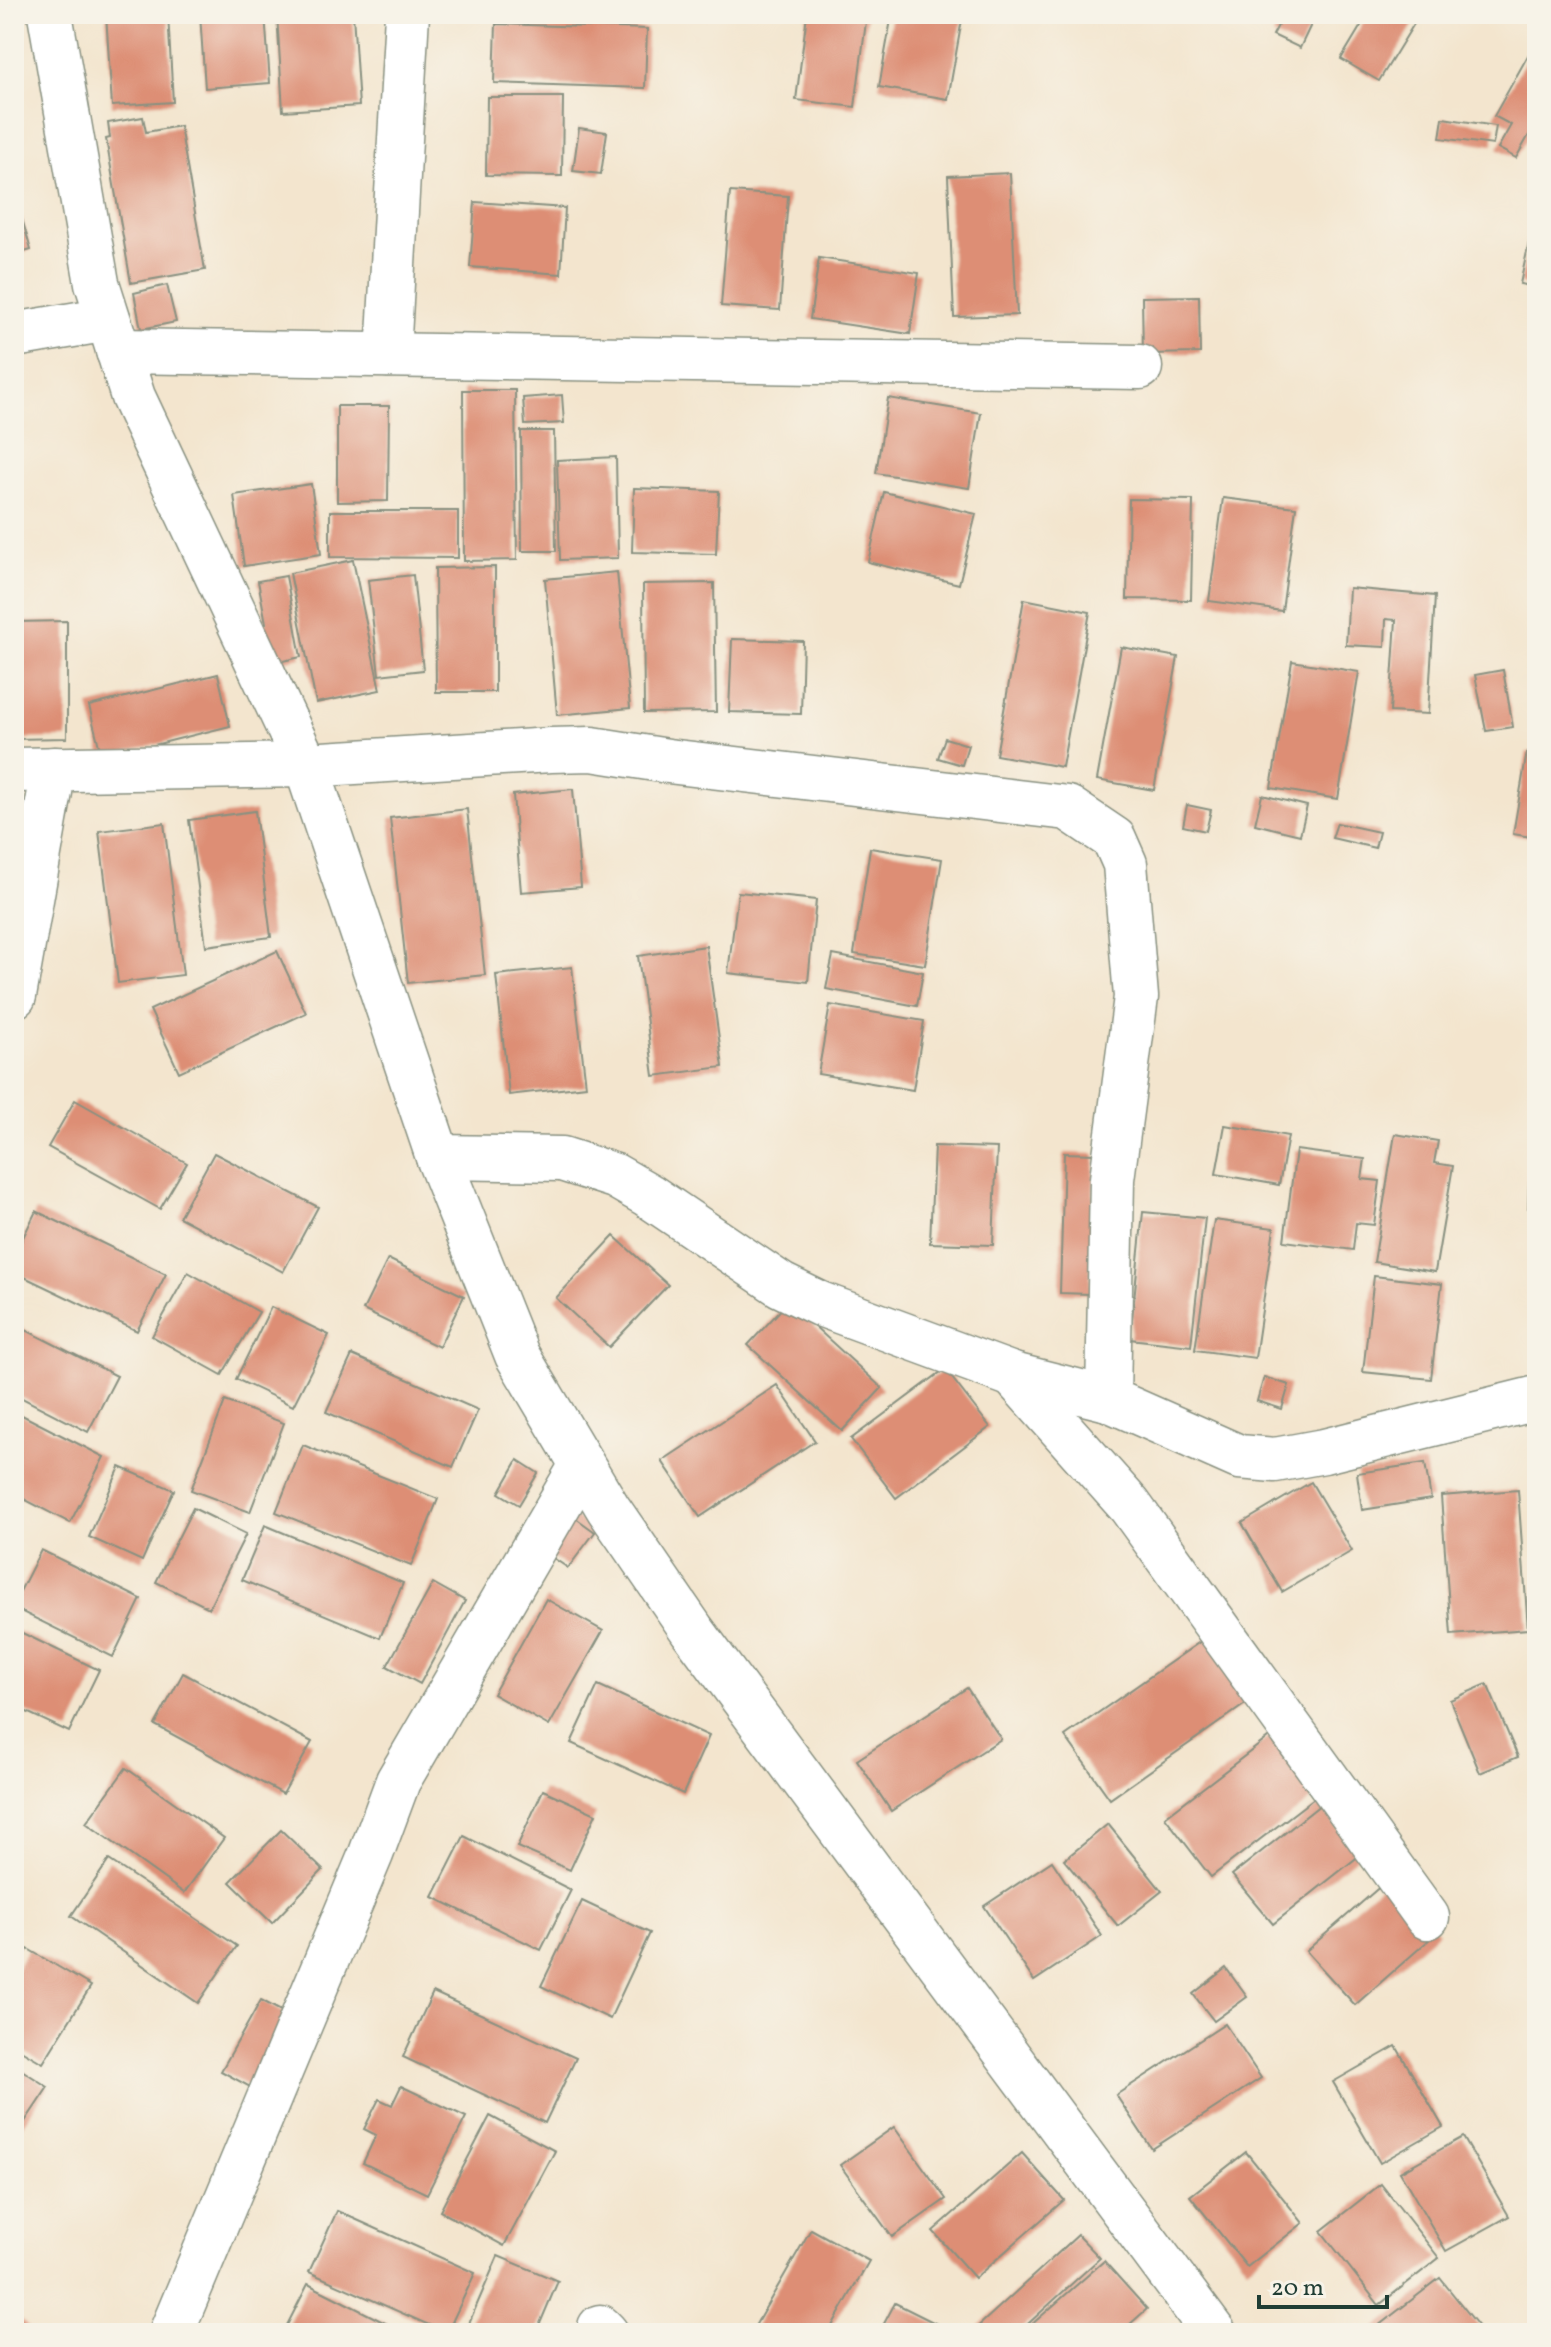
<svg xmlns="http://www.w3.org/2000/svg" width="1551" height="2347" font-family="Vollkorn,serif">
	<rect width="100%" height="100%" fill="#f7f3e8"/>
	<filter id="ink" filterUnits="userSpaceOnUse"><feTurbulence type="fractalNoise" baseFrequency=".0125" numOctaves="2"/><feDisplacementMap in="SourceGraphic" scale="16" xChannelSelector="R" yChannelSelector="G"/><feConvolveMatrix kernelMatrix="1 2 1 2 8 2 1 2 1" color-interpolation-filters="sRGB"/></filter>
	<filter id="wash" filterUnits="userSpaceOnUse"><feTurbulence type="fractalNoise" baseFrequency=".006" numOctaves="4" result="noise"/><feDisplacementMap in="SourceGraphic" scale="32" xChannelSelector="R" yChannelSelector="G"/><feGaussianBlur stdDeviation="1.8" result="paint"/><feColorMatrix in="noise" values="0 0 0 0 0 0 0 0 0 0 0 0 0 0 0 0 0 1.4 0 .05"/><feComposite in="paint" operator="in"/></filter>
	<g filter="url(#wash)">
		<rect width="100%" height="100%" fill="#f3e5ce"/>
		<g id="blocks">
			<g fill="#dd8e74">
				<polygon points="106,14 168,14 173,102 112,106"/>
				<polygon points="200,14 265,14 270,83 205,88"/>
				<polygon points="277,14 353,14 359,106 283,111"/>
				<polygon points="807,14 867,14 855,107 796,100"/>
				<polygon points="892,14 963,14 948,99 879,87"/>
				<polygon points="1284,14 1316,14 1300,48 1273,35"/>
				<polygon points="1368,14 1420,14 1379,81 1341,59"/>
				<polygon points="496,24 647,29 645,88 494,83"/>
				<polygon points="1531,50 1537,53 1537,121 1516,158 1498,148 1511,125 1494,116"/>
				<polygon points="487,97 563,97 562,176 486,175"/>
				<polygon points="143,117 146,132 180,126 205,270 131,283 106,139 110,138 108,123"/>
				<polygon points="1443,118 1496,126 1493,145 1440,138"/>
				<polygon points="579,128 607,132 601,174 573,171"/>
				<polygon points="1010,173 1017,315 954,317 948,176"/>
				<polygon points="14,191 31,250 14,255"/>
				<polygon points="730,192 788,196 780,310 721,306"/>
				<polygon points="475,202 565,208 561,274 470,267"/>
				<polygon points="1536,210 1537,210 1537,287 1520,284"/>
				<polygon points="819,258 919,273 910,334 810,319"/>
				<polygon points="167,285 176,322 141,329 134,293"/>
				<polygon points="1199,296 1200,353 1143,354 1142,297"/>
				<polygon points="463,390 515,390 517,560 464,561"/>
				<polygon points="562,395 564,423 525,425 523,398"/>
				<polygon points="888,398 981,413 969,488 876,473"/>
				<polygon points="337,406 389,406 388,501 337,502"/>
				<polygon points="521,431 554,431 556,551 522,551"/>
				<polygon points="616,457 618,558 560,560 557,460"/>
				<polygon points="311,484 321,554 244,566 234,495"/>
				<polygon points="634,488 719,491 716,554 632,552"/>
				<polygon points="884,492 976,514 959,584 868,562"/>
				<polygon points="1223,498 1296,507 1282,611 1209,601"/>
				<polygon points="1129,499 1193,500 1191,600 1127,599"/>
				<polygon points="330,511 458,511 458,558 330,557"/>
				<polygon points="353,560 380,690 316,703 290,573"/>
				<polygon points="495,567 495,692 436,692 435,568"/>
				<polygon points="617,572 630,708 557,715 545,579"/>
				<polygon points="413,575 423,670 379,675 368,580"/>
				<polygon points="286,576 301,657 260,666 253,626 266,623 258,581"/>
				<polygon points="714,583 716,712 644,713 643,584"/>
				<polygon points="1349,588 1435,596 1428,714 1390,712 1396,620 1386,619 1385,647 1346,645"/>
				<polygon points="1024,599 1090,612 1062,767 996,755"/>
				<polygon points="67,621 67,738 14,739 14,622"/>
				<polygon points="732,639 803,641 801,714 729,712"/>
				<polygon points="1121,647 1178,657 1154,790 1097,780"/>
				<polygon points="1292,661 1359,672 1338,799 1271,788"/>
				<polygon points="1503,670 1513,727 1486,731 1475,675"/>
				<polygon points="218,674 230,726 102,758 89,706"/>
				<polygon points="945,738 968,745 962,765 938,758"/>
				<polygon points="1527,752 1537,754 1537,838 1513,834"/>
				<polygon points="573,789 581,887 521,892 513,795"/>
				<polygon points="1262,795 1307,806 1300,835 1255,824"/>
				<polygon points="1187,805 1211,810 1206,831 1183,826"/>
				<polygon points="467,809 485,975 408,983 390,818"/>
				<polygon points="255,811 271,937 206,946 189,820"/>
				<polygon points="164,823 183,975 118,983 99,831"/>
				<polygon points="1337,823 1379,832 1375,848 1332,838"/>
				<polygon points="870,848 942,859 925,965 854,954"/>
				<polygon points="738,892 816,900 808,982 728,973"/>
				<polygon points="706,946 723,1067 654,1076 638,956"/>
				<polygon points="277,951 306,1013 179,1072 150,1010"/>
				<polygon points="833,955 923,972 917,1006 826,989"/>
				<polygon points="572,967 586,1086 509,1095 496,975"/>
				<polygon points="830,1005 924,1021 913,1090 818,1074"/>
				<polygon points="75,1100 187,1163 160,1209 48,1147"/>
				<polygon points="1225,1125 1288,1136 1279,1185 1216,1174"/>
				<polygon points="1531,1126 1537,1126 1537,1208 1528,1208"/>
				<polygon points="1395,1134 1438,1141 1434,1163 1453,1166 1435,1272 1374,1262"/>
				<polygon points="934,1146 997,1148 993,1245 930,1243"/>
				<polygon points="1296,1150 1365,1159 1362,1179 1380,1181 1374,1225 1356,1223 1353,1250 1284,1241"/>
				<polygon points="214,1153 318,1207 283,1272 179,1217"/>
				<polygon points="1064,1153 1095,1154 1090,1294 1060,1293"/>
				<polygon points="36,1211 166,1274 137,1331 14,1272 14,1256"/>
				<polygon points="1143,1212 1205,1218 1191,1346 1130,1339"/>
				<polygon points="1214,1220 1274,1228 1255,1358 1195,1350"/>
				<polygon points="614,1236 668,1285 609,1347 556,1298"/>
				<polygon points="388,1259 464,1296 439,1347 363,1310"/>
				<polygon points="188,1272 259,1312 222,1375 152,1336"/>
				<polygon points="1374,1276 1442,1284 1431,1379 1363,1372"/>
				<polygon points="788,1302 882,1388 842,1431 748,1345"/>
				<polygon points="271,1307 329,1335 293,1406 236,1379"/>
				<polygon points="14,1324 117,1376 88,1432 14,1394"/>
				<polygon points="352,1355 478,1410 453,1467 326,1412"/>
				<polygon points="945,1369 990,1427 896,1498 851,1439"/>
				<polygon points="1264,1377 1289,1385 1282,1409 1257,1401"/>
				<polygon points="777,1385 815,1441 700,1517 662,1461"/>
				<polygon points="225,1401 284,1423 250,1512 191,1490"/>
				<polygon points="14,1411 104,1457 70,1523 14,1494"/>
				<polygon points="303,1445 438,1499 411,1566 276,1512"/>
				<polygon points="518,1460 538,1473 519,1505 499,1493"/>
				<polygon points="1425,1463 1431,1499 1362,1510 1357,1473"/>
				<polygon points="120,1467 174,1490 142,1561 89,1537"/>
				<polygon points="1311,1482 1352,1551 1282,1592 1242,1523"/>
				<polygon points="1518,1490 1528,1629 1451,1635 1441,1496"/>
				<polygon points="193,1508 246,1534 209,1608 156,1582"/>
				<polygon points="573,1516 595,1532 568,1568 546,1553"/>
				<polygon points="265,1525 403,1583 380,1638 242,1580"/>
				<polygon points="41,1550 141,1599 113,1657 14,1608 14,1603"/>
				<polygon points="433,1583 465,1601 420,1684 387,1666"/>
				<polygon points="546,1599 603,1631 549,1726 493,1694"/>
				<polygon points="14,1629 99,1670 69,1732 14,1706"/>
				<polygon points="1207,1637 1251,1700 1110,1799 1065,1736"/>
				<polygon points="183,1673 312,1742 283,1794 155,1725"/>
				<polygon points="1487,1684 1518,1757 1480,1773 1450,1700"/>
				<polygon points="598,1685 709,1736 683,1794 571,1743"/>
				<polygon points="967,1688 1001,1739 891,1811 857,1760"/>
				<polygon points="1272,1735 1318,1795 1211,1877 1165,1817"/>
				<polygon points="126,1768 224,1838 184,1893 86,1823"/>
				<polygon points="543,1790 596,1814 570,1870 517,1847"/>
				<polygon points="1320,1805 1360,1855 1273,1924 1232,1875"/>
				<polygon points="1108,1824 1162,1891 1118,1926 1064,1860"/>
				<polygon points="281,1830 323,1870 272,1923 230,1882"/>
				<polygon points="464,1836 571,1890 541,1950 433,1897"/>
				<polygon points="109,1860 237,1946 198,2003 71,1916"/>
				<polygon points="1052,1861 1102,1936 1034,1981 984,1906"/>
				<polygon points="1390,1878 1438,1932 1355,2005 1306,1951"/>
				<polygon points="582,1901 650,1933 610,2019 541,1986"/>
				<polygon points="28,1949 91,1986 43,2063 14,2046 14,1973"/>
				<polygon points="1226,1968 1247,1997 1214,2021 1193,1994"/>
				<polygon points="433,1992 576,2058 545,2123 403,2057"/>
				<polygon points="261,2000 290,2016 250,2087 221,2071"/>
				<polygon points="1225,2024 1261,2078 1152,2149 1116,2095"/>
				<polygon points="1396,2046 1443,2127 1380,2163 1333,2082"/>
				<polygon points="14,2065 48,2087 14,2138"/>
				<polygon points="401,2086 466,2117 427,2194 363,2163 376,2135 364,2129 379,2099 392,2105"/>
				<polygon points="490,2116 555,2151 504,2246 440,2211"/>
				<polygon points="894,2127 946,2199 892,2237 840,2165"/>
				<polygon points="1463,2137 1509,2216 1446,2251 1400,2172"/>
				<polygon points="1246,2152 1303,2223 1247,2267 1190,2196"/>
				<polygon points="1022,2153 1064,2200 975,2278 933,2231"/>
				<polygon points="1381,2184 1439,2258 1379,2305 1321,2231"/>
				<polygon points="337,2211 475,2273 447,2333 309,2272"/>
				<polygon points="811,2229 869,2261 828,2333 751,2333"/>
				<polygon points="1078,2235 1100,2258 1018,2333 975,2333 973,2331"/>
				<polygon points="498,2256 558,2281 536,2333 494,2333 469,2323"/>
				<polygon points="1104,2261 1147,2309 1120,2333 1022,2333"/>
				<polygon points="1440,2278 1480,2328 1474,2333 1369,2333"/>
				<polygon points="308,2284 405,2333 283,2333"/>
				<polygon points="895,2303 955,2333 879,2333"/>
				<polygon points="14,2312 33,2333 14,2333"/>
			</g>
		</g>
	</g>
	<g filter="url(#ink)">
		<use href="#blocks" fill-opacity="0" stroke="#899181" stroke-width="2"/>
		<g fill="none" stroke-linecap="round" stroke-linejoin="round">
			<g stroke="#899181" stroke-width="47">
				<g id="minor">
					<polyline points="50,14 97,283 133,397 306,765 438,1157 517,1355 608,1508 692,1630 1214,2333"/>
					<polyline points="14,335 108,319"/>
					<polyline points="118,351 1140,367"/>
					<polyline points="388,355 407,14"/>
					<polyline points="14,770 306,765 551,750 592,749 668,761 1068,808 1114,839 1125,864 1136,997 1112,1179 1108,1399"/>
					<polyline points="14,996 54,769"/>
					<polyline points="438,1157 562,1159 615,1176 648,1195 781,1285 820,1304 1013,1375 1108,1399 1239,1457 1275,1460 1324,1451 1537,1398"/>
					<polyline points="1013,1375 1130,1506 1427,1917"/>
					<polyline points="600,2327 606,2333"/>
					<polyline points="171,2333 371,1854 398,1781 582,1465"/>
				</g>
			</g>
			<use href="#minor" stroke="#fff" stroke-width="44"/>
		</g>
	</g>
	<rect width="1551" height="2347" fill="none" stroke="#f7f3e8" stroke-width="48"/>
	<path d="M1259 2295v12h128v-12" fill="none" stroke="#1f3d34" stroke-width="4"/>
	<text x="1271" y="2295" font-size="24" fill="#1f3d34" stroke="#f7f3e8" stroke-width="6" paint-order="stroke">20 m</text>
</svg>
